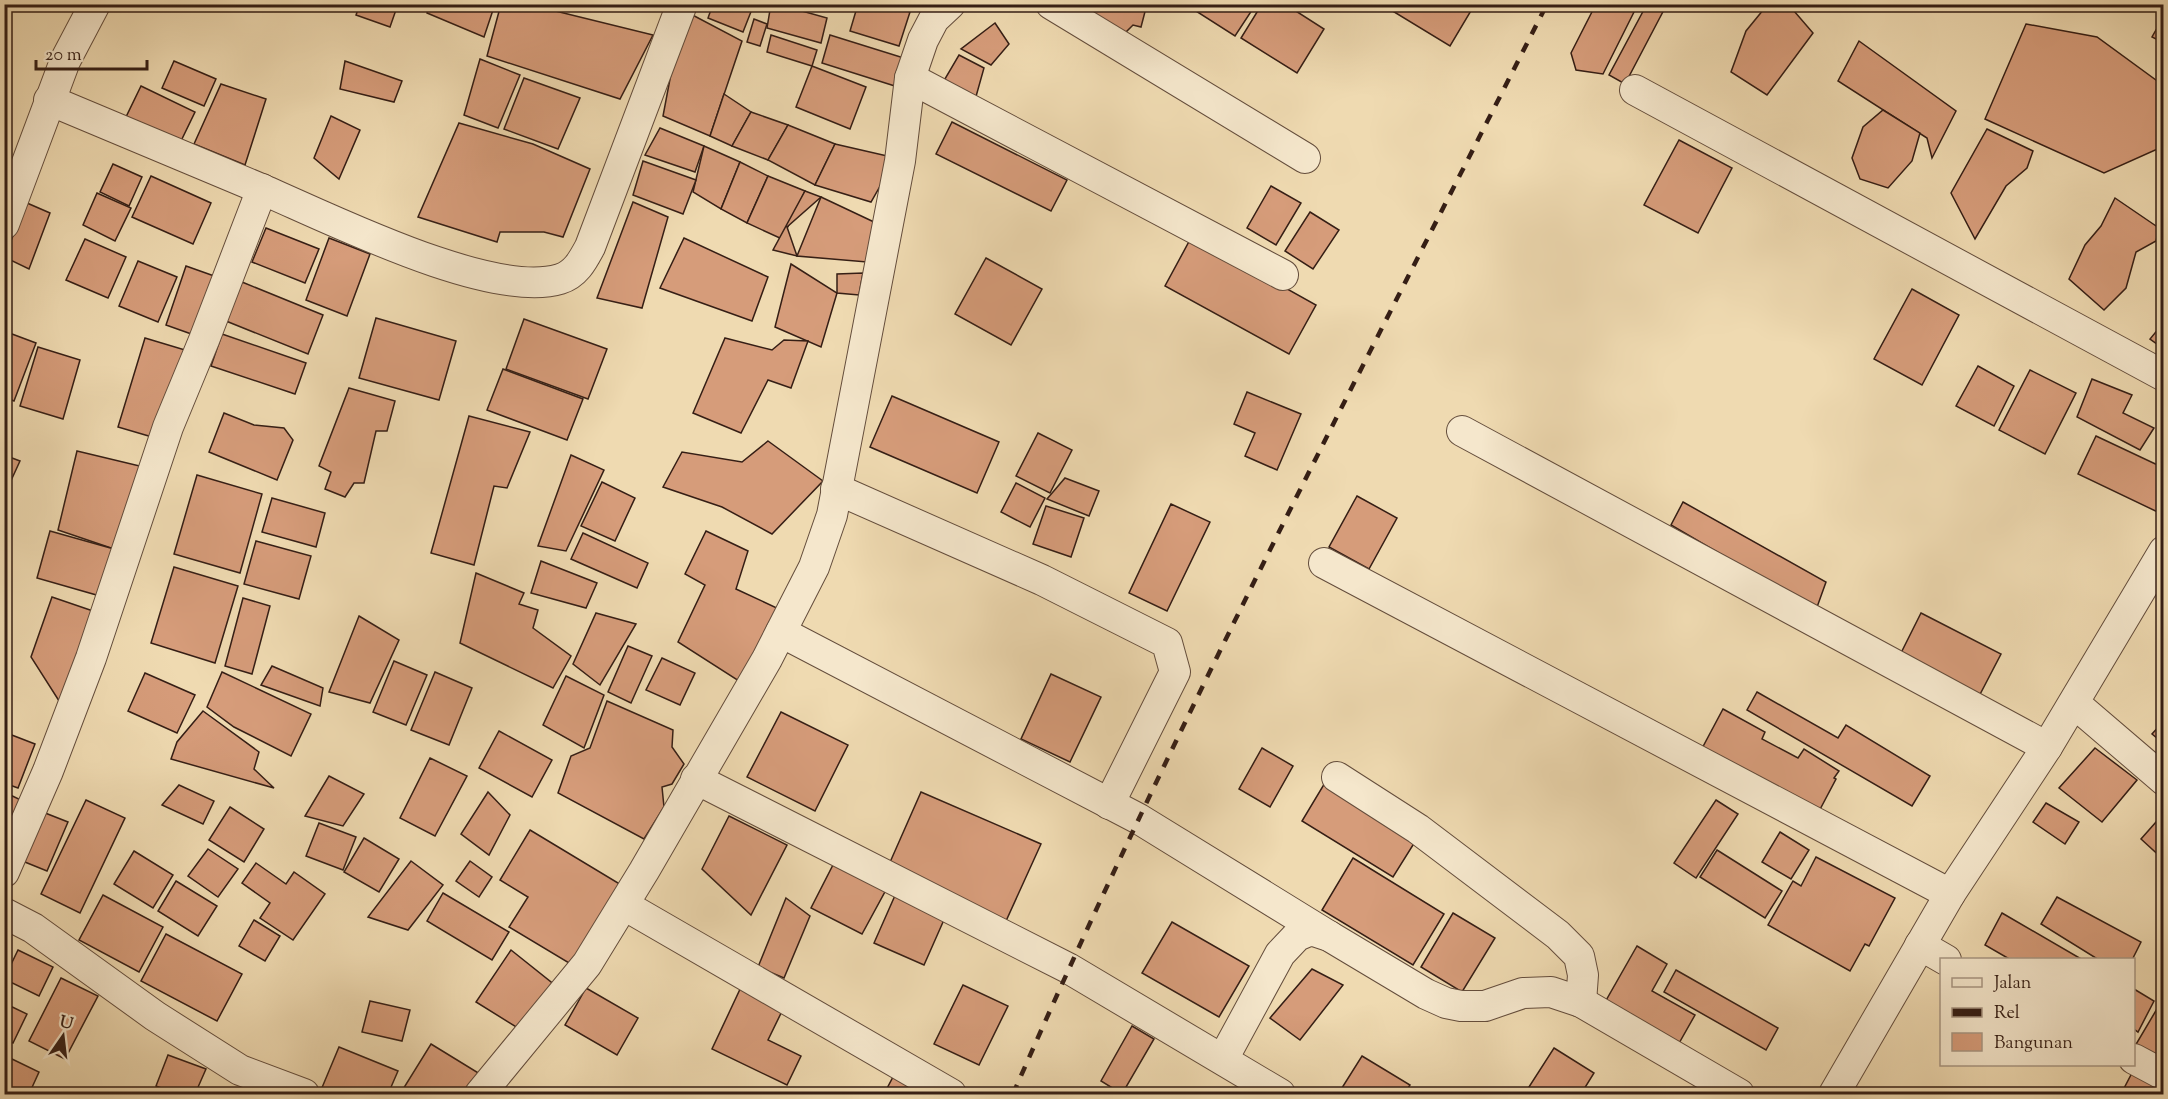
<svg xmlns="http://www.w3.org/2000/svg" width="2168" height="1099" font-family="'Sorts Mill Goudy',serif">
	<rect width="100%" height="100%" fill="#efdab1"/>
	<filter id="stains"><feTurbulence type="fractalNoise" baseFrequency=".00333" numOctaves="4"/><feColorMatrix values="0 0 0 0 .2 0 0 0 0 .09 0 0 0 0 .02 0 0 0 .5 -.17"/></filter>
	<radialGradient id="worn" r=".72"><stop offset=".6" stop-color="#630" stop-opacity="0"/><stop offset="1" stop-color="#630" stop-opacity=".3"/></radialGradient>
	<g fill="#d69c7a" stroke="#351e15" stroke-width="1.5">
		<polygon points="360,4 398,4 390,27 356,15"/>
		<polygon points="429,4 486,4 494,7 484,37 427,13"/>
		<polygon points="501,4 527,4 653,35 620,99 487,56"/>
		<polygon points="713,4 754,4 743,32 708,18"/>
		<polygon points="771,4 777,4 827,18 821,43 767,28"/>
		<polygon points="858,4 887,4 910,12 899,46 850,31"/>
		<polygon points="1090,4 1147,4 1141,27 1133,25 1125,33 1088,13"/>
		<polygon points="1189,4 1256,4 1235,36 1188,6"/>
		<polygon points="1262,4 1285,4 1324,29 1297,73 1241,38"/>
		<polygon points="1381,4 1475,4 1450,46"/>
		<polygon points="1596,4 1638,4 1603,74 1576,70 1571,53"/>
		<polygon points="1647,4 1667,4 1625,84 1609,75"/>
		<polygon points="1768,4 1788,4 1813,33 1767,95 1731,72 1746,31"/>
		<polygon points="683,10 742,41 710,136 663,116"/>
		<polygon points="2164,16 2164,43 2152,37"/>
		<polygon points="754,19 767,24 760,46 747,42"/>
		<polygon points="995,23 1009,44 991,65 961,49"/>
		<polygon points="2026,24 2097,37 2160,83 2164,89 2162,147 2104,173 1985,119"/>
		<polygon points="771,35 817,50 812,66 767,52"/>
		<polygon points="830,35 907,59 898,87 822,63"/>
		<polygon points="1859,41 1956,111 1932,158 1927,138 1838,81"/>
		<polygon points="959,55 984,68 975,100 939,89"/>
		<polygon points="480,59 520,75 498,128 464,115"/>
		<polygon points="174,61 216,79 204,106 162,88"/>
		<polygon points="345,61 402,81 394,102 340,89"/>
		<polygon points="812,66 866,87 850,129 796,107"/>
		<polygon points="524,78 580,98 558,149 504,129"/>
		<polygon points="221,84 266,99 245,165 194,144"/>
		<polygon points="141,86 195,112 180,143 126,117"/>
		<polygon points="724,94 751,112 732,146 710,136"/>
		<polygon points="1883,110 1920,133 1912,161 1888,188 1860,179 1852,158 1863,127"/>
		<polygon points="751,112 788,125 768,160 732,146"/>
		<polygon points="331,116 360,130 339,179 314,158"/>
		<polygon points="952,122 1067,180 1051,211 936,154"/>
		<polygon points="459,123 533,144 590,169 563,237 544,232 500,232 497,242 418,217"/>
		<polygon points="788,125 835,144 815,185 768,160"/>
		<polygon points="660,128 704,146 695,172 645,155"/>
		<polygon points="1987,129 2033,151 2027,168 2006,186 1975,239 1951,193"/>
		<polygon points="1679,140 1732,168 1698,233 1644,205"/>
		<polygon points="835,144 896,158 871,202 815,185"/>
		<polygon points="704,146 740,162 721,209 693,192"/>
		<polygon points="643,161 696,180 683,214 633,195"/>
		<polygon points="740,162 768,176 747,223 721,209"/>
		<polygon points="113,164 142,177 129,206 100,192"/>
		<polygon points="151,176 211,203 193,244 132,217"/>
		<polygon points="768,176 805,191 782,239 747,223"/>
		<polygon points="1271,186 1301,203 1276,245 1247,228"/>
		<polygon points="805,191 821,197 787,227 797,256 773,250"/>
		<polygon points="97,193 131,208 115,241 83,225"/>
		<polygon points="821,197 874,222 867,262 797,256"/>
		<polygon points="2115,198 2159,228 2156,241 2136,252 2126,288 2104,310 2069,279 2085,245 2101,226"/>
		<polygon points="633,202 668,217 642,308 597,298"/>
		<polygon points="27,203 50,213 29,269 4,257"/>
		<polygon points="1310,212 1339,230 1313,269 1285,251"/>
		<polygon points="266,228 319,249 305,283 252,262"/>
		<polygon points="1192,236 1316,305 1289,354 1165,286"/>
		<polygon points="329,238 370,254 347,316 306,300"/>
		<polygon points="684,238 768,277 752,321 660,288"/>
		<polygon points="85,239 126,257 108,298 66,280"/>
		<polygon points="986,258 1042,289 1011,345 955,314"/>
		<polygon points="138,261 177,277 158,322 119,306"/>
		<polygon points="791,264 837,293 821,347 775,327"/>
		<polygon points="186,266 217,277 197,336 166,325"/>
		<polygon points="863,273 859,295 837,293 837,274"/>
		<polygon points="242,282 323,315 308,354 226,321"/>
		<polygon points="1912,289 1959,315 1922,385 1874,359"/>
		<polygon points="376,318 456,341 439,400 359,378"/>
		<polygon points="524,319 607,349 588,399 506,369"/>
		<polygon points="2164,322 2164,349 2150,339"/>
		<polygon points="4,331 36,343 14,401 4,397"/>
		<polygon points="222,334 306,363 295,394 211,366"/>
		<polygon points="145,338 185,350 159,439 118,427"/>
		<polygon points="725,338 772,350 784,340 808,341 791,388 768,380 741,433 693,413"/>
		<polygon points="38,347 80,360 63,419 20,406"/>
		<polygon points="1978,366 2014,386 1994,426 1956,406"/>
		<polygon points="503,369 583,399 567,440 487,410"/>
		<polygon points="2030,370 2076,393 2045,454 1999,430"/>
		<polygon points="2092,379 2132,395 2123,413 2154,428 2140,450 2077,417"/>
		<polygon points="349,388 395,401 387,431 376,431 364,483 354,483 345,497 325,489 331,472 319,466"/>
		<polygon points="1247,392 1301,414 1277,470 1245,456 1255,433 1234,424"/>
		<polygon points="892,396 999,442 977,493 870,447"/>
		<polygon points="224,413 254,425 284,428 293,440 277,480 209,452"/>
		<polygon points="469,416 530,432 507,488 494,486 474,565 431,553"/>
		<polygon points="1038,433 1072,450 1050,493 1016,476"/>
		<polygon points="2096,436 2164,468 2164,515 2078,474"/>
		<polygon points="768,441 823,481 772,534 722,507 663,487 682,452 742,462"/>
		<polygon points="77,451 148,468 114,549 58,530"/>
		<polygon points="4,455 20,461 8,487 4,486"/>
		<polygon points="571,455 604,470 566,551 538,546"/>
		<polygon points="197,475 262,494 240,573 174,554"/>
		<polygon points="1065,478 1099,491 1089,516 1047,499"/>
		<polygon points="602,482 635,498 615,541 581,526"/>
		<polygon points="1016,483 1045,498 1030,527 1001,512"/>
		<polygon points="1357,496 1397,518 1369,569 1329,547"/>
		<polygon points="272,498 325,513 316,547 262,532"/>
		<polygon points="1683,502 1826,582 1816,610 1671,525"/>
		<polygon points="1171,504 1210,522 1167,611 1129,593"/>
		<polygon points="1046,506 1084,518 1071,557 1033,544"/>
		<polygon points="50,531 114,549 100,596 37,578"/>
		<polygon points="706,531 748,551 736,589 779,609 742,683 678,642 705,585 685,574"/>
		<polygon points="583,533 648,563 637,588 571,559"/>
		<polygon points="256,541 311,556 299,599 244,584"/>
		<polygon points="541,561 597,583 586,608 531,593"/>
		<polygon points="174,567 238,586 215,663 151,643"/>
		<polygon points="476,573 524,593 519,604 538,610 533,628 571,656 553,688 460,643"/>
		<polygon points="52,597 93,611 61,704 31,657"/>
		<polygon points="243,598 270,606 252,674 225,666"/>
		<polygon points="596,613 636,624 600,685 573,664"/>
		<polygon points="1921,613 2001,654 1976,702 1897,661"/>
		<polygon points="359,616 399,640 370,703 329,692"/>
		<polygon points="628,646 652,656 631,703 608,692"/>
		<polygon points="662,658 695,673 680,705 646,690"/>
		<polygon points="394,661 427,675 406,725 373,712"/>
		<polygon points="272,666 323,688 320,706 261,685"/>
		<polygon points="222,672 311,714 291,756 234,727 207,707"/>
		<polygon points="435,672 472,688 449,745 411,730"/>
		<polygon points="145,673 195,695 177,733 128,711"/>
		<polygon points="1051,674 1101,697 1070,762 1021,739"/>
		<polygon points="566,676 604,695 584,748 543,725"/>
		<polygon points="1757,692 1838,738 1846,725 1930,776 1912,806 1747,710"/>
		<polygon points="607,701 673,730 672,747 684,764 672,784 662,787 664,807 644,839 558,793 571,756 590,748"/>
		<polygon points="1723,709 1765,732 1762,739 1798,758 1804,749 1839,771 1834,778 1836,779 1817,815 1698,756"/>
		<polygon points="203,711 259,752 254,769 274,788 171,759 177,742"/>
		<polygon points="781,712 848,745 815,811 747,777"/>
		<polygon points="2164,721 2164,744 2152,734"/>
		<polygon points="499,731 552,760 532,797 479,768"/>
		<polygon points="4,732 35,744 18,788 4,783"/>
		<polygon points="1262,748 1293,766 1270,807 1239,789"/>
		<polygon points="2095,748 2137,780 2102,822 2059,788"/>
		<polygon points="430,758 467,776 435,836 400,818"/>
		<polygon points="329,776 364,794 343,826 305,816"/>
		<polygon points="1326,781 1418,837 1393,877 1302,821"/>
		<polygon points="179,785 214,801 203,824 162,805"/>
		<polygon points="4,792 23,801 4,839"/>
		<polygon points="488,792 510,815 489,855 461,834"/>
		<polygon points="921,792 1041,844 1006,921 887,869"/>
		<polygon points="86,800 125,818 80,913 41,894"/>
		<polygon points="1716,800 1738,814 1696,878 1674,863"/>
		<polygon points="2046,803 2079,822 2065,844 2033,822"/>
		<polygon points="230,807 264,829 244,862 209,840"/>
		<polygon points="35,809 68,822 47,871 15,858"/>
		<polygon points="2164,813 2164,860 2141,839"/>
		<polygon points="729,816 787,845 751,915 702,869"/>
		<polygon points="319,823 356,837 343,870 306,856"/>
		<polygon points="530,830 628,889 579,969 509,927 528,897 500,880"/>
		<polygon points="1780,832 1809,850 1791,879 1762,862"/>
		<polygon points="364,838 399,859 379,892 344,872"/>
		<polygon points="208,849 238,869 218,897 188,876"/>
		<polygon points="1717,850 1782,891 1765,918 1700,877"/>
		<polygon points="134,851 173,875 153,908 114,884"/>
		<polygon points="1816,857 1895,898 1869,946 1865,944 1850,971 1768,925 1793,881 1801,886"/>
		<polygon points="1353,858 1444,914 1413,965 1322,910"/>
		<polygon points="411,861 443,885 408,930 368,917"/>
		<polygon points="470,861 492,877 479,897 456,881"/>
		<polygon points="835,861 887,888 862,934 811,908"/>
		<polygon points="256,863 286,884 294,872 325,894 293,940 260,918 270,903 242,883"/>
		<polygon points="176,881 217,906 198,936 158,911"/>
		<polygon points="897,891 947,913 924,965 874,943"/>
		<polygon points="443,893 509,932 492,960 427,921"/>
		<polygon points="103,895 163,927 139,972 79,940"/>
		<polygon points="2057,897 2141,942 2132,960 2099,960 2041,924"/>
		<polygon points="786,898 810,916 784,978 758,967"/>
		<polygon points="1453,913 1495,938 1462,992 1421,967"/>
		<polygon points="2002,913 2083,960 2011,960 1985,945"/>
		<polygon points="254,920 280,936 265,961 239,946"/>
		<polygon points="1172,922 1249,966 1219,1017 1142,973"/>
		<polygon points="166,934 242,974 217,1021 141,981"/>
		<polygon points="1637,946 1667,964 1652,991 1695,1015 1678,1045 1604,1004"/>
		<polygon points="18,950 53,967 39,996 4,979"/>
		<polygon points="511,950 556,986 526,1033 476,1002"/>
		<polygon points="1312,969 1343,985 1300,1040 1270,1018"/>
		<polygon points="1676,970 1778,1028 1766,1050 1664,992"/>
		<polygon points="61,978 98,996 65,1059 29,1041"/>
		<polygon points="742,985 785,1005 768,1040 801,1056 787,1085 712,1049"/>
		<polygon points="963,985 1008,1006 979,1065 934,1044"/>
		<polygon points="586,988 638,1018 617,1055 565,1025"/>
		<polygon points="2134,989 2154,1001 2138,1032 2134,1029"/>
		<polygon points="2164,997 2164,1062 2135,1046"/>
		<polygon points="370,1001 410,1010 402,1041 362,1032"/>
		<polygon points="4,1003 27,1014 13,1043 4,1039"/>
		<polygon points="1132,1026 1154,1039 1122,1094 1101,1081"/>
		<polygon points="431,1044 480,1074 467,1094 400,1094"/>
		<polygon points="339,1047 398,1071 388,1094 331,1094 321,1090"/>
		<polygon points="1554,1048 1594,1073 1581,1094 1534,1094 1527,1090"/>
		<polygon points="168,1055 206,1069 195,1094 177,1094 156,1086"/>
		<polygon points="1362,1056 1410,1085 1404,1094 1346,1094 1340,1091"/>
		<polygon points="12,1059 39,1072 29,1094 13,1094 4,1090 4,1076"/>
		<polygon points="2133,1071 2162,1085 2157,1094 2121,1094"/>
		<polygon points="893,1077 929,1094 884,1094"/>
	</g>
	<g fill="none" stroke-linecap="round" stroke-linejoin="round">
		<g stroke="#644d3c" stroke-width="32">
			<g id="street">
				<polyline points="1051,4 1305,158"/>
				<polyline points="910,78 1283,275"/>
				<polyline points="1635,90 2164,376"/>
				<path d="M49 100C119 129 189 159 259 188 327 217 491 300 560 279 576 274 583 260 590 247L682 4"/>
				<polyline points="4,224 65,61 95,4"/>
				<polyline points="1462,431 2047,747"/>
				<polyline points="836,489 1042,580 1167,643 1175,672 1109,804"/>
				<polyline points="1324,563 1950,894"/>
				<polyline points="781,632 1139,819 1329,936"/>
				<polyline points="2074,703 2164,780"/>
				<polyline points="1337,777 1418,829 1558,935 1579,956 1583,975 1581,1002"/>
				<polyline points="696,779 1068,968 1280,1094"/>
				<polyline points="4,872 48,771 91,658 168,427 204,340 262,189"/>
				<polyline points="624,905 951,1094"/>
				<polyline points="4,913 33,928 155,1016 240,1070 304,1094"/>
				<polyline points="1920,945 1946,960"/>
				<polyline points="1223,1059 1280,954 1297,936 1311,930 1329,936 1426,994 1446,1003 1461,1006 1485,1006 1523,993 1551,992 1581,1002 1739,1094"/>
				<polyline points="2134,1059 2164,1075"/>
				<polyline points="480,1094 587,964 644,871 767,659 814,567 832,515 900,161 910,78 923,40 934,19 950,4"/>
				<polyline points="1834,1094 1950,894 2047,747 2164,551"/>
			</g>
		</g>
		<use href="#street" stroke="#f5e7cc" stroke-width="30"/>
		<path stroke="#351e15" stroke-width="4.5" stroke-dasharray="10 10" stroke-linecap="butt" d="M1013 1094C1175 724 1364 365 1547 4"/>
	</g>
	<rect width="2168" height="1099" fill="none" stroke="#efdab1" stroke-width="24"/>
	<rect x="6" y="6" width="2156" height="1087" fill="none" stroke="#351e15" stroke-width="3"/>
	<rect x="12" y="12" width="2144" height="1075" fill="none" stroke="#351e15" stroke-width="1.5"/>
	<rect x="1940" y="958" width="195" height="108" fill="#f5e7cc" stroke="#a89783" stroke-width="1.5"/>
	<rect x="1952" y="978" width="30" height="9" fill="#f5e7cc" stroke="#a89783" stroke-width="1.5"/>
	<text x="1994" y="988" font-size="18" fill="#351e15">Jalan</text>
	<rect x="1952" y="1008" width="30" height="9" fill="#351e15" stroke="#a89783" stroke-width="1.5"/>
	<text x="1994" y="1018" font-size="18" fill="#351e15">Rel</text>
	<rect x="1952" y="1033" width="30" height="18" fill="#d69c7a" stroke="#a89783" stroke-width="1.5"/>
	<text x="1994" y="1048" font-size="18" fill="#351e15">Bangunan</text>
	<g transform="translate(63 1036) rotate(14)" stroke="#f5e7cc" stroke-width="4.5" paint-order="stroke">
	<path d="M0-4.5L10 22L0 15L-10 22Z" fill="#351e15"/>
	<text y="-9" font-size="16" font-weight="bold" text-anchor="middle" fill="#351e15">U</text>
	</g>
	<path d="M36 60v9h111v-9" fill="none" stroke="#351e15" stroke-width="3"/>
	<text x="45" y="60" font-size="18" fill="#351e15" stroke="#f5e7cc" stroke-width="4.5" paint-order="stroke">20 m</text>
	<rect width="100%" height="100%" filter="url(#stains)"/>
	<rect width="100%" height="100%" fill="url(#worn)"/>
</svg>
